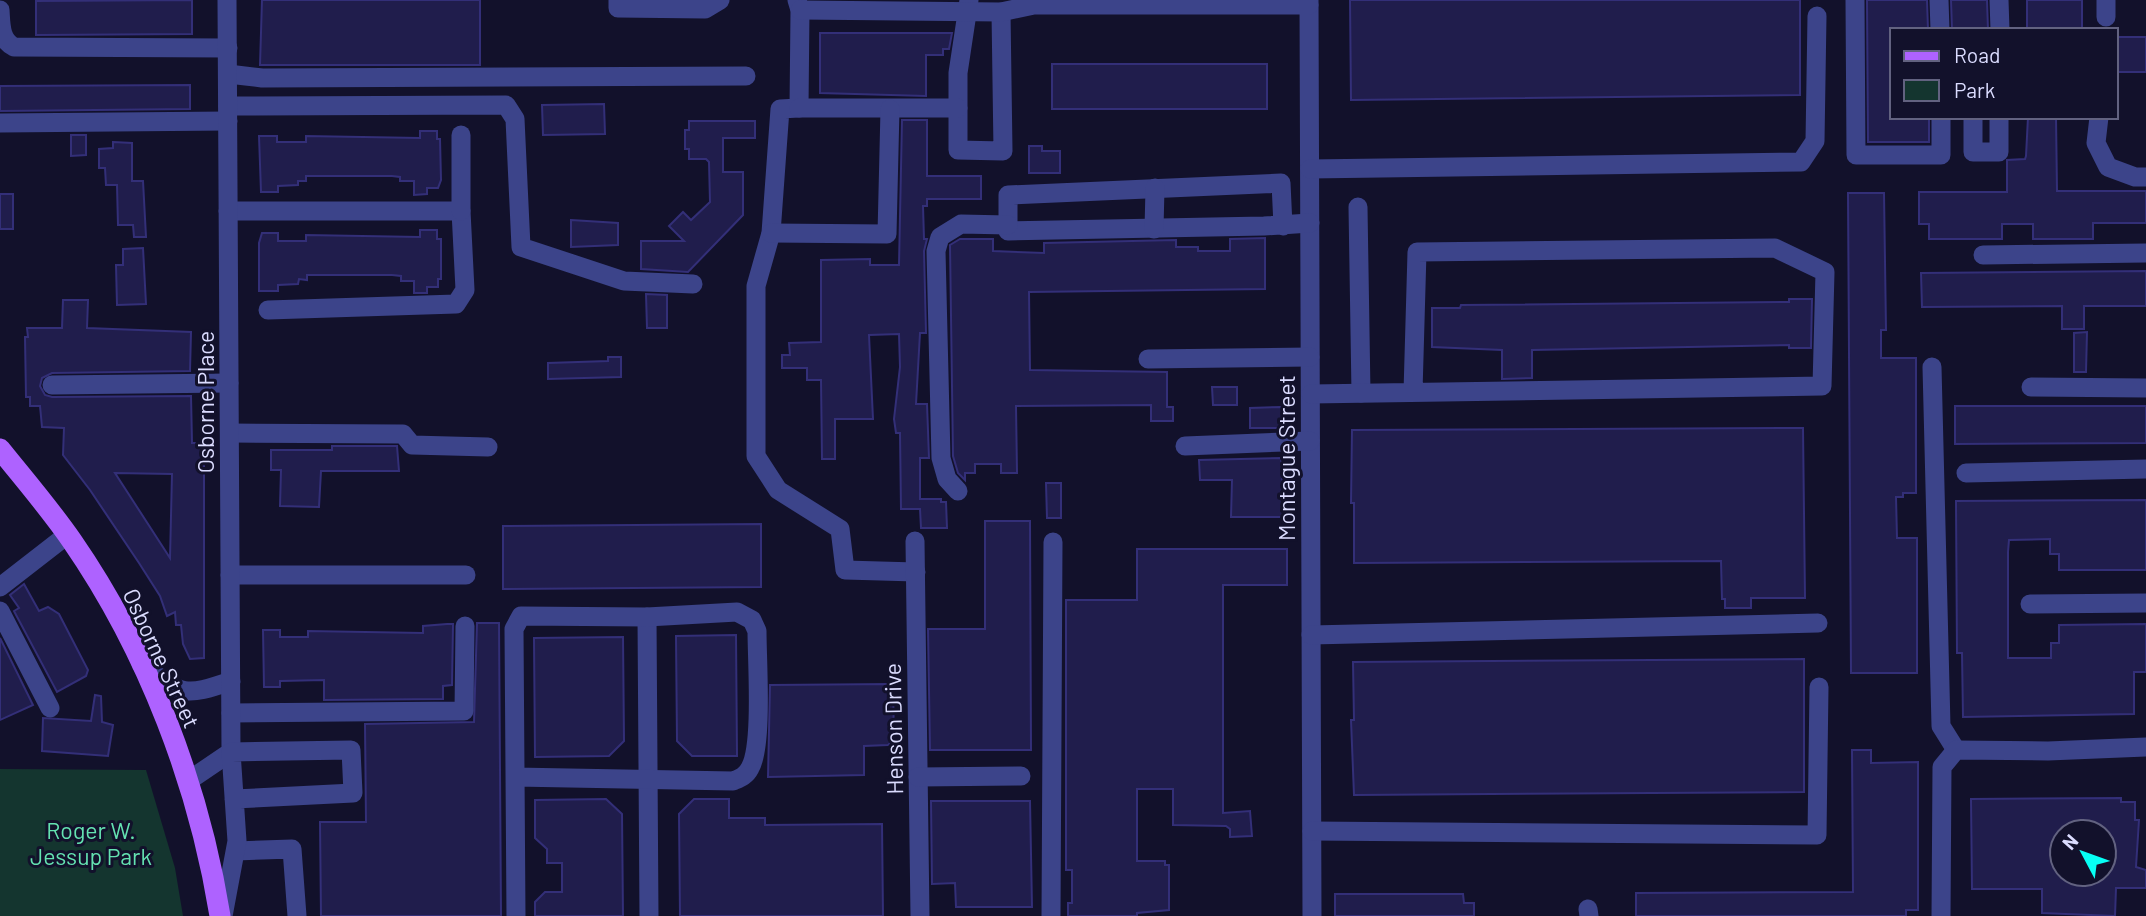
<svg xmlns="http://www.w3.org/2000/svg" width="2146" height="916" font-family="Barlow,sans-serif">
	<rect width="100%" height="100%" fill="#12112b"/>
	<polygon fill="#14352f" points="0,769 146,770 175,868 183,916 0,916"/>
	<g fill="#201d4c" stroke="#332f78" stroke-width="2" fill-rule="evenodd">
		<polygon points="192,0 192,34 36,35 36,1"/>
		<polygon points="262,0 480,0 480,65 260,65"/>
		<polygon points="1350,0 1800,0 1800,95 1351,100"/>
		<polygon points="1867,0 1927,0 1928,30 1892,30 1892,117 1929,117 1929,142 1868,142"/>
		<polygon points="1951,0 1987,0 1988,30 1952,30"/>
		<rect x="2027" y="0" width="55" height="30"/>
		<polygon points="820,33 952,33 949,49 943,49 943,55 926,55 926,96 820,93"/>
		<rect x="2116" y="37" width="30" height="35"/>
		<rect x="1052" y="64" width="215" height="45"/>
		<polygon points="190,85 190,109 0,111 0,86"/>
		<polygon points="604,104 605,134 543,135 542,105"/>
		<polygon points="2028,117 2056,117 2057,191 2146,191 2146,223 2093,223 2093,239 2033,239 2033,224 2002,224 2002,239 1929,239 1929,224 1919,224 1919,192 2007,192 2007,160 2025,159 2026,156"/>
		<polygon points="902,120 927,120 927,176 981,176 981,199 927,199 927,206 923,206 924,239 927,239 924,251 926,333 920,333 916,404 927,404 929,458 920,458 920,499 941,499 941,502 946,502 947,528 921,528 920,509 901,509 900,433 896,433 894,419 900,367 899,334 869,335 873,419 835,419 835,459 822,459 821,380 807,380 807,368 782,368 782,355 790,355 789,343 821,342 821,260 870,259 870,265 899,265"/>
		<polygon points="689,121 755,121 755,138 723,138 723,172 743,172 743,215 688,272 641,269 641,241 684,241 669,226 683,212 691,220 710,202 709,162 706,159 689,159 689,149 685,149 685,130 689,130"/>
		<polygon points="420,131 437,131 437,139 440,139 441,180 438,188 427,188 427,194 414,195 414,181 400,181 400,177 392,176 306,176 306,181 298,181 298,185 278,186 278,192 261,192 259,136 277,136 277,142 306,142 306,136 420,138"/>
		<polygon points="71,135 86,135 86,155 71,156"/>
		<polygon points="113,142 132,143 132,181 143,181 146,237 134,237 133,225 118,225 117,185 106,185 105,168 99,168 99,149 113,148"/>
		<polygon points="1029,146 1042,146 1042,151 1060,151 1060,173 1029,173"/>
		<polygon points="1848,193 1884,193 1886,330 1881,330 1881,358 1916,358 1916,493 1903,493 1903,497 1896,497 1897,538 1917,538 1917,673 1851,673"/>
		<rect x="0" y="194" width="13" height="35"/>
		<polygon points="571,220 618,223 618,245 571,247"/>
		<polygon points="420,230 437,230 437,239 441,239 441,279 438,279 438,287 427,287 427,293 414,293 414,281 401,281 401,276 392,275 307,275 307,280 299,279 298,284 278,285 278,291 259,291 259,243 262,233 278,233 278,241 306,241 306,235 420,237"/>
		<polygon points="1265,238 1265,289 1029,292 1030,370 1167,372 1167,407 1173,407 1173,421 1151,421 1151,405 1016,406 1017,473 1001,473 1001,464 975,464 975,473 965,473 965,480 958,473 953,456 950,245 960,239 993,239 993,251 1044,253 1044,243 1176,240 1176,247 1198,247 1198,251 1230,251 1230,239"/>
		<polygon points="143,248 146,304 117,305 116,265 123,265 123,249"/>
		<polygon points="2146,271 2146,306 2084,306 2084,329 2062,329 2062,306 1922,307 1921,273"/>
		<polygon points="646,294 667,295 667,328 647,328"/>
		<polygon points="1789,299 1812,299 1811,348 1789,348 1789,345 1532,350 1532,378 1502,379 1502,350 1432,347 1432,308 1460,308 1461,305 1789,302"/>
		<path d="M63 300H88L87 328 191 332 190 371 52 373 42 378 40 386 45 395 52 397 191 396 192 443H204V658L190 659 183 644 181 625H176L175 612 167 616 160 596 139 563 90 490 63 455 64 428 42 427 40 406H30V397H26L25 337H28L27 328H62ZM115 473 172 474 170 558Z"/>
		<polygon points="2087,332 2086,372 2074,372 2074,333"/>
		<polygon points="608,357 621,357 621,377 548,379 548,363 608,361"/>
		<polygon points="1212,387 1237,387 1237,405 1213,405"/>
		<polygon points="1955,406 2146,406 2146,443 1955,444"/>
		<polygon points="1281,407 1281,428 1250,428 1250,408"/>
		<polygon points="1803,428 1805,598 1751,598 1751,608 1725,608 1725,599 1722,599 1721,561 1354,563 1354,503 1351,503 1352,430"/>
		<polygon points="332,446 397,446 399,471 321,471 319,507 280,506 281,470 271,470 271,450 332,450"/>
		<polygon points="1281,458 1284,517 1231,517 1232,480 1200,480 1199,460"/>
		<polygon points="1046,483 1061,483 1061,518 1047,518"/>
		<polygon points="2146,500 2146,570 2059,570 2059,554 2050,554 2050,539 2009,540 2008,552 2008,658 2051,658 2051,643 2059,643 2059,625 2146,624 2146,672 2134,672 2134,714 1963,717 1962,653 1957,653 1956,501"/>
		<polygon points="985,521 1030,521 1031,750 930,750 928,629 985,629"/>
		<polygon points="761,524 761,587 503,589 503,526"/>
		<polygon points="1137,549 1287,549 1287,585 1223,585 1223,813 1250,811 1252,836 1230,837 1230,829 1226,826 1173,825 1173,789 1137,789 1137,861 1165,861 1165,865 1169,865 1169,910 1137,913 1137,916 1068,916 1068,903 1072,903 1072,870 1066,870 1066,600 1137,600"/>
		<polygon points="24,584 39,611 48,607 59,614 88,670 86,676 57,692 14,611 19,608 10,595"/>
		<polygon points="477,623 499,623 501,916 321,916 320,822 366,822 365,724 474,722"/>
		<polygon points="447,624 453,624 452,685 443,686 443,699 324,700 324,680 280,681 280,687 264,687 263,630 280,630 280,637 308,637 308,631 423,633 423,626"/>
		<polygon points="736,635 737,756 692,756 677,741 676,636"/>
		<polygon points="623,637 624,741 609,756 535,757 534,638"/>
		<polygon points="0,638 33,705 0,720"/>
		<polygon points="1804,659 1804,792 1354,795 1351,720 1354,720 1353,662"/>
		<polygon points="893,684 894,740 888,745 864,746 864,775 768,777 770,685"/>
		<polygon points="95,695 101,696 102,722 113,725 108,756 42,751 43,718 91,721"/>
		<polygon points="1852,750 1871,750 1871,763 1918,762 1918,910 1906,910 1906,916 1636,916 1636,893 1853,892"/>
		<path d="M2121 798V802H2135V820H2139L2136 867 2146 870V888H2116L2115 916 2042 913V889H1972L1971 799ZM2062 832H2104V874H2062Z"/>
		<polygon points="606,799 622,814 623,916 535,916 535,902 545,892 562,892 562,863 547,863 547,849 535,838 535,800"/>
		<polygon points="694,799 729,799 729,818 765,818 765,825 882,824 883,916 680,916 679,814"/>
		<polygon points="931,801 1030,801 1032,907 956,907 955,883 932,884"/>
		<polygon points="1335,894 1463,894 1464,903 1474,903 1474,916 1335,916"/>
	</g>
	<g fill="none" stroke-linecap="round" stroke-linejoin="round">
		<g stroke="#3c448a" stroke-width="19">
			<polyline points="618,0 618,8 705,9 720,0"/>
			<polyline points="797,0 800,10 799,108 780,109 771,233 756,286 756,456 778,490 840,529 845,570 916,572"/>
			<polyline points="969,0 958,73 958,150 1003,151 1001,12"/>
			<polyline points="1309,0 1312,916"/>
			<polyline points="1855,0 1856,155 1941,155 1941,117"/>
			<polyline points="1939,0 1940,30"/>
			<polyline points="1999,0 2000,30"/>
			<path d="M0 10C1 24 0 40 14 47L228 48"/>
			<polyline points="800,10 1001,12 1034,5 1309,5"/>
			<polyline points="2106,17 2106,0"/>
			<polyline points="228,74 262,78 746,76"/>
			<polyline points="228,106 506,105 515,119 521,247 624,281 693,284"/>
			<polyline points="799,108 958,108"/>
			<polyline points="1973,117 1973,152 1999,152 1999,117"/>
			<polyline points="2099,117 2096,143 2108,167 2135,177 2146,177"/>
			<polyline points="0,123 228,121"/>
			<polyline points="1310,169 1801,162 1815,141 1817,16"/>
			<polyline points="1358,207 1361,393"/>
			<polyline points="228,211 461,211 465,290 456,304 268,310"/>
			<polyline points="461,211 461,135"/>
			<polyline points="1283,226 1281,183 1008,195 1008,231 1264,226 1310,223"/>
			<polyline points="1154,229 1155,188"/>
			<polyline points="771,233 887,234 890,109"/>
			<polyline points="1983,255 2146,253"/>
			<polyline points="1148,359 1310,357"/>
			<polyline points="1932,367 1941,726 1956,750"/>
			<polyline points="52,385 229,383"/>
			<polyline points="2031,387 2146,388"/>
			<polyline points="1311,394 1822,386 1825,272 1775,248 1417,252 1413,392"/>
			<polyline points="230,433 403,434 412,445 488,447"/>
			<polyline points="1185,446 1310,441"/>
			<polyline points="1966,473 2146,469"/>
			<polyline points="958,491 947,479 941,458 936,251 940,237 961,224 1008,225"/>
			<polyline points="915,541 920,916"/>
			<polyline points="230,575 466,575"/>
			<polyline points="0,587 67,535"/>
			<polyline points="2030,604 2146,603"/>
			<polyline points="0,611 50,708"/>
			<polyline points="647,617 649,916"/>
			<polyline points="1311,635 1818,623"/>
			<path d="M141 664C181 694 182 698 231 681"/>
			<polyline points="231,713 464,711 465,626"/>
			<path d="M515 777 733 781C740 778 746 776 750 768 763 746 757 661 757 631L752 620 737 612 647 617 521 616 514 629 516 916"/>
			<polyline points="918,777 1021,776"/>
			<polyline points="188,781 231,752 227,0"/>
			<polyline points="1312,831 1817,835 1819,687"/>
			<polyline points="236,851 292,849 297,916"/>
			<polyline points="1588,909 1589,916"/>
			<polyline points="223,916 237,841 231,752 351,750 353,793 234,799"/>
			<polyline points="1051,916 1053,542"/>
			<polyline points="1941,916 1942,767 1956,750 2048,751 2146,747"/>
		</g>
		<path stroke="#ae62ff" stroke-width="21" d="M0 449C24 479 50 509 72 541 148 651 199 785 220 916"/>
	</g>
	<g text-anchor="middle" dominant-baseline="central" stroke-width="6" stroke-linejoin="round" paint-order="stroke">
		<g font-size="23" fill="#dbdcff" stroke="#12112b">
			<text transform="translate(205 402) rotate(-90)">Osborne Place</text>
			<text transform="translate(1286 458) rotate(-90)">Montague Street</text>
			<text transform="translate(162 658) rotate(65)">Osborne Street</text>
			<text transform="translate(893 729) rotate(-91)">Henson Drive</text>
		</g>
		<g font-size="23" fill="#64e2b1" stroke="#12112b">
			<text x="91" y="830">Roger W.<tspan x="91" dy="26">Jessup Park</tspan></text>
		</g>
	</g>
	<rect x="1890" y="28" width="228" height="91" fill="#12112b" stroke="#626280" stroke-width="2"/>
	<rect x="1904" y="51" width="35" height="10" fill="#ae62ff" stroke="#626280" stroke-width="2"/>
	<text x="1954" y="63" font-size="21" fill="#dbdcff">Road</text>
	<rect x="1904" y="80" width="35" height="21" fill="#14352f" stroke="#626280" stroke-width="2"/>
	<text x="1954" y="98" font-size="21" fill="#dbdcff">Park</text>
	<g transform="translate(2083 853) rotate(311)"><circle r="33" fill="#12112b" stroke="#626280" stroke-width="2"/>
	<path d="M0-5L12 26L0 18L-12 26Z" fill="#07fff5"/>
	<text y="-10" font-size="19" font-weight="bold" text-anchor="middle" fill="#dbdcff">N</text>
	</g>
</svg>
